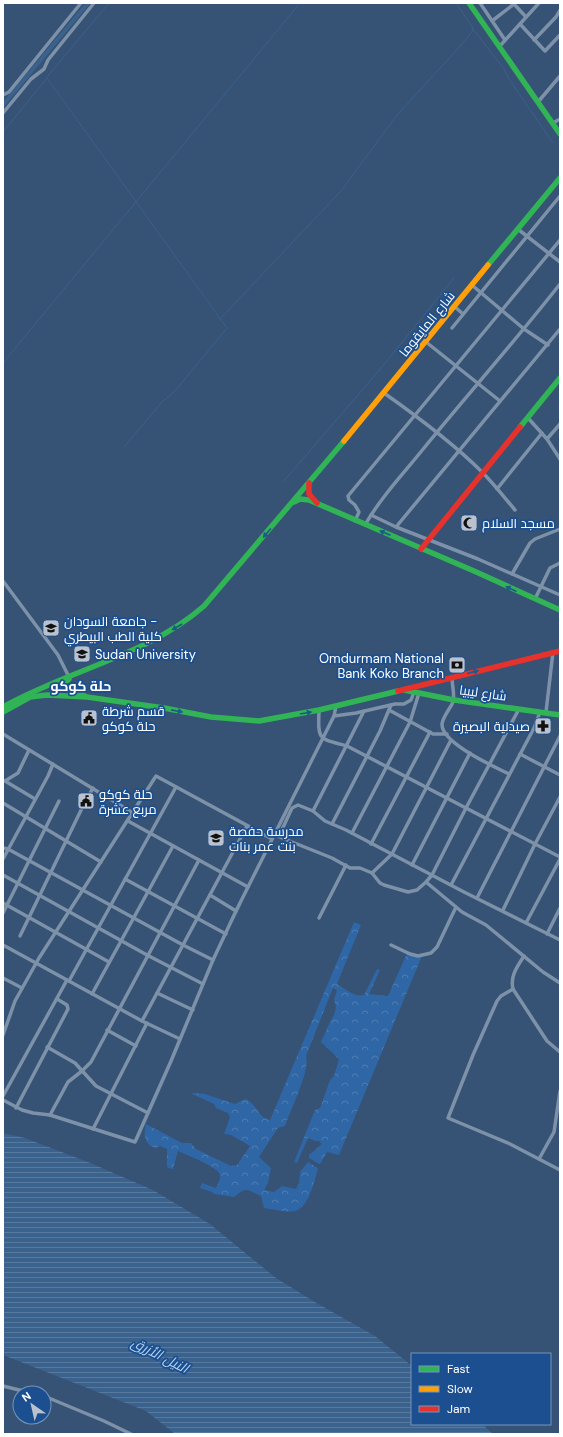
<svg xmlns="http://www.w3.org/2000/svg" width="563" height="1437" font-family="'DM Sans',Cairo,sans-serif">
	<defs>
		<pattern id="forest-crowns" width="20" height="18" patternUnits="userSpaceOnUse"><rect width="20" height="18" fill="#2f66a5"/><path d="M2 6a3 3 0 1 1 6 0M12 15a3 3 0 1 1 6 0" fill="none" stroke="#4e7db2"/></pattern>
		<pattern id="water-rules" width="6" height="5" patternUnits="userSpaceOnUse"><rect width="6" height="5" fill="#3b618d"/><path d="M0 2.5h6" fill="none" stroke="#58799e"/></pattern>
	</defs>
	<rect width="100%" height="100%" fill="#365274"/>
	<path fill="url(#forest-crowns)" d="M354 922 361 925 337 984C344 988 355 998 364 995L377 969 380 970 369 994 388 996 408 951 422 956 339 1155 327 1152 321 1163 319 1164 309 1158V1155L322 1144 319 1141H315L308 1138 297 1163 294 1162 315 1110 320 1108 330 1080 334 1076 339 1059 321 1042 330 1022 334 1015 336 1007 334 999 337 990 333 988 306 1056C311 1069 290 1111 285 1126L278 1128 259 1157 271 1168 268 1183 264 1190 274 1192 282 1186 296 1189 299 1183 300 1172 308 1162 318 1168C315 1179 309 1208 295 1211 286 1213 273 1209 264 1208L261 1196C246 1190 248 1186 234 1197L214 1194 212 1192 200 1188 202 1183 216 1188C217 1185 221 1179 220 1175 219 1167 186 1155 178 1151L173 1169 168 1168 167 1166V1149L160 1146 156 1148C144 1146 143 1133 146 1124L182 1143H191L196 1149 231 1166 237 1165 250 1146 231 1135 224 1134 230 1117 228 1113 216 1108 214 1104 192 1094 194 1093 205 1094 235 1104 245 1099C256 1102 258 1118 270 1120Z"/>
	<polygon fill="url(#water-rules)" points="3,1133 25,1138 88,1162 153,1190 210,1224 276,1278 315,1302 375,1336 412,1366 412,1424 482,1424 493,1434 175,1434 146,1411 3,1355"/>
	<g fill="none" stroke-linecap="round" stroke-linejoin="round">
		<g stroke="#3b618d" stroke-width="1">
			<polyline points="473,29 504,69 509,79 553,143"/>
			<polyline points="47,77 109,3"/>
			<polyline points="3,91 5,91"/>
			<polyline points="3,132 47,78 227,328 175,391 166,399 163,401 124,447"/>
			<polyline points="221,318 341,191 397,115 454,53 472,32 473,28 456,3"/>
			<polyline points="3,363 300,3"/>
			<polyline points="283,482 382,367 454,278"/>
			<polyline points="324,733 332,716"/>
			<polyline points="232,923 242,904"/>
			<polyline points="144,1126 163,1084 193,1012"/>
			<polyline points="138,1140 142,1131"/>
		</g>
		<polyline stroke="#3b618d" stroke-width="4" points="3,105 88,3"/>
		<g stroke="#7d92a8" stroke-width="3.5">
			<polyline points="480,3 505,40"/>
			<polyline points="514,4 526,17"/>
			<polyline points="492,21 514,4"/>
			<polyline points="520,24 545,51 560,35"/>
			<polyline points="534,40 556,17 560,10"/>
			<polyline points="499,47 539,3"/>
			<polyline points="3,95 9,92 13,87 81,3"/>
			<polyline points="538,102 560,76"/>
			<polyline points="3,113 31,79 44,69 48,60 94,3"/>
			<polyline points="553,123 560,119"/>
			<polyline points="519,230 560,262"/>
			<polyline points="473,286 524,329 548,345"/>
			<polyline points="455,307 463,314"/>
			<polyline points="452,328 560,196"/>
			<polyline points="426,342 500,401"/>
			<path d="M384 393C418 417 453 443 482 472 494 484 504 497 515 510"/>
			<polyline points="528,418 547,439 560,459"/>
			<polyline points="547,439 560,424"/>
			<polyline points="497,489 542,433"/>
			<polyline points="371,515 396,527 478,559 560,595"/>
			<polyline points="355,521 359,512 355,505 349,500 348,496 560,240"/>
			<path d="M365 525C381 497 404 473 424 448 469 393 516 340 560 284"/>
			<polyline points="396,527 560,329"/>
			<polyline points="512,574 530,543 535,539 560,529"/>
			<polyline points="3,581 58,655 69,677"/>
			<polyline points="535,599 550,568 560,563"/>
			<path d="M452 678C452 685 455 695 453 702 450 709 443 716 442 724 441 743 495 767 509 774"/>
			<path d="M319 710C318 741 318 738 347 746L560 857"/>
			<polyline points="389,710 433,734 447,734"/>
			<polyline points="546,712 553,652"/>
			<polyline points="334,716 356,713 395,704 404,704 411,700 414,692"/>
			<polyline points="3,734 133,813"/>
			<polyline points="520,754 560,775"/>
			<polyline points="3,781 5,781 35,799"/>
			<polyline points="5,781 18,773 29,750"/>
			<polyline points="3,803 101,862"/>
			<polyline points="313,811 364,711"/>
			<polyline points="128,821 248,887"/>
			<polyline points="332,824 380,731 391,705"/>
			<polyline points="352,833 410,722 419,693"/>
			<polyline points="277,836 332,858 350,868 360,868 372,873 392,854 451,740"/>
			<polyline points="279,836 292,808 298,805 313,811 325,821 346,830 464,892 560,940"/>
			<polyline points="371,844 430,732"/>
			<polyline points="3,848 8,849 28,860 183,945 213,960"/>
			<polyline points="3,859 48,776 53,764"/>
			<polyline points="412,865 470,753"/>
			<polyline points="372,873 380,883 384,885 408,892 417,890 426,882 432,875 466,808 519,709"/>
			<polyline points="3,875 147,955 203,984"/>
			<polyline points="125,879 226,934"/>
			<polyline points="426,882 462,912 486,925 543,972 560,983"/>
			<polyline points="451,885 534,728 540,712"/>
			<polyline points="210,895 236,911"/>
			<polyline points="477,898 560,736"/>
			<polyline points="3,903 109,962"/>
			<polyline points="503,910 535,844 560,797"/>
			<polyline points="3,913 59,801"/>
			<polyline points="319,918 346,865"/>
			<polyline points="526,923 560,859"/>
			<polyline points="547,934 560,908"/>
			<polyline points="20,936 84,804 93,788"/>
			<polyline points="3,945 142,1021 180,1039"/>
			<polyline points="391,945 410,954 418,956 431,953 437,947 456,907"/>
			<path d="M524 956C517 967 510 976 513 989L547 1041 560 1052"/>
			<polyline points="3,978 22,988"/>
			<polyline points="69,981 176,787"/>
			<polyline points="513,989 501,996 497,1001 473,1055 448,1118 510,1144 560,1170"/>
			<polyline points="157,993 193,1010"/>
			<polyline points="92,994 173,846"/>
			<polyline points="142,1021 247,826"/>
			<polyline points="107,1030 136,1046"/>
			<polyline points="3,1035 15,1001 39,958 156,776 272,839"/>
			<polyline points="47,1047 75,1063 96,1086 148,1113"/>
			<polyline points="3,1096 67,980"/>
			<polyline points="3,1100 22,1110 33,1113 50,1115 135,1142 171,1061 213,960 236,911 334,716 336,706"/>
			<polyline points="16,1108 68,1009 67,1005 57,999"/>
			<polyline points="50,1115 68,1082 82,1071 91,1062 199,860"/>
			<polyline points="93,1129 147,1023"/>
			<polyline points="539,1159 554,1132 560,1091"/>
			<polyline points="3,1386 31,1393"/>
			<polyline points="44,1396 104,1421 131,1434"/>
		</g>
		<g stroke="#30b455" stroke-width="5.5">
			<polyline points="469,3 560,134"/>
			<polyline points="488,265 560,178"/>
			<polyline points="520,427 560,378"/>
			<polyline points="294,502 300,499 309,500 474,571 560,610"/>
			<polyline points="69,679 64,683 63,688 80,693 85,696"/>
			<polyline points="404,690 454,700 560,715"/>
			<path d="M3 707C68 670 147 656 204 606L344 441"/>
			<polyline points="3,712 30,697 47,695 87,697 164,708 211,717 259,721 319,710 398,691"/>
		</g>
		<polyline stroke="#ff9f0a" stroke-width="5.5" points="344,441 488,265"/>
		<g stroke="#e5322d" stroke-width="5.5">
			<polyline points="309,483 309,494 317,503"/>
			<polyline points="421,549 520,427"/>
			<polyline points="398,691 560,651"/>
		</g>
	</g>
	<defs><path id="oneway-solid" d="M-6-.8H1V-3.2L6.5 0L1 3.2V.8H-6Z"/></defs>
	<g fill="#1d5989">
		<use href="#oneway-solid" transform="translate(267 533) rotate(130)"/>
		<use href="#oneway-solid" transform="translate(385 533) rotate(-157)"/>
		<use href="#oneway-solid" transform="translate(511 589) rotate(-155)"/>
		<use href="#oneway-solid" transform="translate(177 627) rotate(150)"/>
		<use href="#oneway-solid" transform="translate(473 672) rotate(-14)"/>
		<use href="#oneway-solid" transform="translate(177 711) rotate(11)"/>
		<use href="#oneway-solid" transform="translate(306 713) rotate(-10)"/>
	</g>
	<defs>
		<g id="mosque-square" transform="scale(0.9)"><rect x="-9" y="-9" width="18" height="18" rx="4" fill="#b9c2ce" stroke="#1b4f8f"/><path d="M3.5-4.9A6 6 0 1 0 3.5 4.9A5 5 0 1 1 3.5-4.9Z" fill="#111"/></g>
		<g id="university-square" transform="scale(0.9)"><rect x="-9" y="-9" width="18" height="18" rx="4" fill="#b9c2ce" stroke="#1b4f8f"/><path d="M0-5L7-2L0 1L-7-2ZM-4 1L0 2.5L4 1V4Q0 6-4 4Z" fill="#111"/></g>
		<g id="bank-square" transform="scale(0.9)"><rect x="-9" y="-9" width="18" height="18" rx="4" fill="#b9c2ce" stroke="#1b4f8f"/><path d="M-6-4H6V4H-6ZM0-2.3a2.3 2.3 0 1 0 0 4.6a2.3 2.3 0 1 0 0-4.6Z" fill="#111"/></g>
		<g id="civic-square" transform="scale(0.9)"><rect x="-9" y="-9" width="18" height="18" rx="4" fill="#b9c2ce" stroke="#1b4f8f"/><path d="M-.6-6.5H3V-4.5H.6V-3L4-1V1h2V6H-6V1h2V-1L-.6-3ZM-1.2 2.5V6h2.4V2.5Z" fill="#111"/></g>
		<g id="pharmacy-square" transform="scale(0.9)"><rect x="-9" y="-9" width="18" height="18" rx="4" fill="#b9c2ce" stroke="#1b4f8f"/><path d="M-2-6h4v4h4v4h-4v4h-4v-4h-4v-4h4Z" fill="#111"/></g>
		<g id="school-square" transform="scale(0.9)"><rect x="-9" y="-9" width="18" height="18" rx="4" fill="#b9c2ce" stroke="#1b4f8f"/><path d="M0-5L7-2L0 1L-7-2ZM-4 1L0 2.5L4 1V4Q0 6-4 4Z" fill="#111"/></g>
	</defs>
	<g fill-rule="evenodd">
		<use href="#mosque-square" x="469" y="523"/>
		<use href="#university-square" x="51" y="628"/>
		<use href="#university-square" x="82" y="654"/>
		<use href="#bank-square" x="457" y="665"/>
		<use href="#civic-square" x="89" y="718"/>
		<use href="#pharmacy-square" x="543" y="726"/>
		<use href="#civic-square" x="86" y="801"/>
		<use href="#school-square" x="216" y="838"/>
	</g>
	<g text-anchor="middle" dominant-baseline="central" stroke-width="3.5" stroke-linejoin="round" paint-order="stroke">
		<g font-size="13" fill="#fff" stroke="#1b4f8f">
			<text transform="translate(427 324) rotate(-51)">شارع المايقوما</text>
			<text transform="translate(483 693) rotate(8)">شارع ليبيا</text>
		</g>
		<g font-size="13" fill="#fff" stroke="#1b4f8f" text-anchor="start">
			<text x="482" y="523">مسجد السلام</text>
			<text x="64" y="621">جامعة السودان -<tspan x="64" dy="15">كلية الطب البيطري</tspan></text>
			<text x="95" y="654">Sudan University</text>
			<text x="444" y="658" text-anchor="end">Omdurmam National<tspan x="444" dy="15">Bank Koko Branch</tspan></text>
			<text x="102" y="711">قسم شرطة<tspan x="102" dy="15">حلة كوكو</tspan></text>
			<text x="530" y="726" text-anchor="end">صيدلية البصيرة</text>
			<text x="99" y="794">حلة كوكو<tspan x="99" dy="15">مربع عشرة</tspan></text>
			<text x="229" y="831">مدرسة حفصة<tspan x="229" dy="15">بنت عمر بنات</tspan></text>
		</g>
		<g font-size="14" font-weight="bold" fill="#fff" stroke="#1b4f8f">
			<text x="81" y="686">حلة كوكو</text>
		</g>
		<g font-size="14" font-style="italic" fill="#b5d3f5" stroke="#1b4f8f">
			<text transform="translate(160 1355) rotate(27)">النيل الأزرق</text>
		</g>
	</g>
	<rect width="563" height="1437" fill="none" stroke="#ffffff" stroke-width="8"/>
	<rect x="411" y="1353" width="140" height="72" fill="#1b4f8f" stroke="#7695bc"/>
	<rect x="419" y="1366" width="20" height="6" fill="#30b455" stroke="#7695bc"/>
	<text x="447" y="1373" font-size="12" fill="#ffffff">Fast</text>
	<rect x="419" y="1386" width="20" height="6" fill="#ff9f0a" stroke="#7695bc"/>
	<text x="447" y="1393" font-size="12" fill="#ffffff">Slow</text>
	<rect x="419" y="1406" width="20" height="6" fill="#e5322d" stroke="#7695bc"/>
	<text x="447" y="1413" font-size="12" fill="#ffffff">Jam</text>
	<g transform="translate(32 1405) rotate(326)"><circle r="19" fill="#1b4f8f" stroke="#7695bc"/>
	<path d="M0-3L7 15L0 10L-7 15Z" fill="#b9c2ce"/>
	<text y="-6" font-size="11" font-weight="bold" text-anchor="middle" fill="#ffffff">N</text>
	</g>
</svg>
